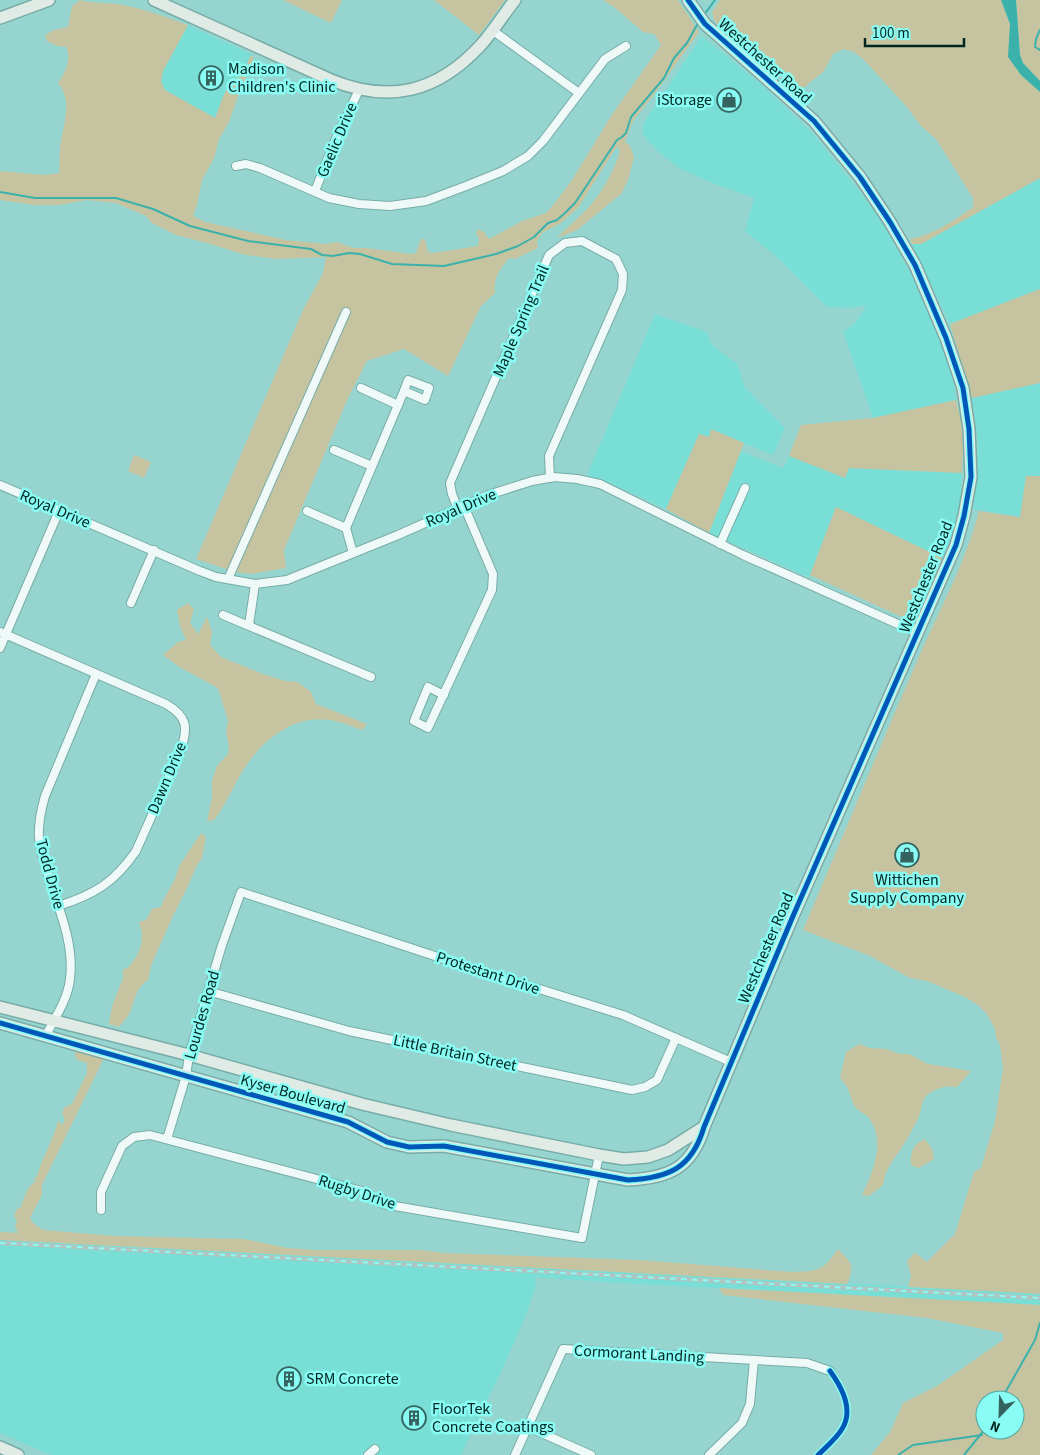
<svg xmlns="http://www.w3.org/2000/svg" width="1040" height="1455" font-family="'Source Sans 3',sans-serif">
	<rect width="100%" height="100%" fill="#96d5cf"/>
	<g fill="#79ded6">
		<polygon points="188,25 253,55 250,57 242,76 230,83 216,118 164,90 161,82 163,71"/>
		<polygon points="702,36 762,85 813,134 864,197 886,229 913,278 943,345 953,377 956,400 873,418 843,332 855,323 866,306 850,308 827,307 780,260 745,231 754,198 715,184 680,169 660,153 642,134 644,122"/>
		<polygon points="1040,178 1040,289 950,324 912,244 921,244"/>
		<polygon points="655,314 707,332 711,344 738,365 744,386 785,428 773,455 711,430 709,437 699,434 666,509 614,485 587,475"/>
		<polygon points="1040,383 1040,476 1026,476 1020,517 973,509 978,476 978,439 972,398"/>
		<polygon points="740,451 783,468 789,456 845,477 849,468 962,473 961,502 954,531 942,558 836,507 810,575 808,577 709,533"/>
		<polygon points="0,1240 998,1291 1040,1294 1040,1305 618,1283 536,1277 535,1289 524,1320 502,1370 461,1455 51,1455 0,1433"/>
	</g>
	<g fill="#c6c4a0" fill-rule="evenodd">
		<path d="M80 0C94 4 109 2 123 5 145 9 166 17 188 25L163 71 161 82 165 90 215 118C221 105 226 79 242 76L250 57 253 55V61L239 93 229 122 219 139 214 158 202 180 197 205 193 216 205 222 286 240 326 244 337 242 354 248H366L411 254 416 253 421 239H425L428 252 433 253 478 246 479 239 476 233 478 229 484 232 489 239 522 221 546 213 554 204 572 180 611 116 661 45 654 34 643 32 614 7 603 0H678L699 32 659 88 633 121 625 142 630 146 634 157 628 180 621 194 577 230 557 238C567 227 579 218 589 207 601 194 615 169 620 151L617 146 578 208 561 223 542 233 537 241 538 248 515 259 509 258C500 270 493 277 495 293L481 306 448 376 404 349 367 361 348 398 284 550 286 568 251 574 235 572 196 559 303 310 323 273 326 257 277 259 246 255 207 243 176 235 152 223 146 216 116 203 87 200 59 205H35L0 200V171L44 175 59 173C60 165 59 157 60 149 62 127 74 101 58 83 65 74 72 58 66 47L57 46 47 41 45 35 54 30 68 27 72 6Z"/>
		<polygon points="283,0 342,0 331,23"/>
		<polygon points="434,0 505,0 479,35"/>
		<path d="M720 0H1001L1010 24 1009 57 1021 75 1040 92V178L921 244H912L910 239C933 235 955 220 973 207V198L936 139 921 126 907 107 864 60 854 52 844 49 833 54 824 71 802 89 797 97 787 82 751 57 723 31 714 20 712 12Z"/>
		<polygon points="1016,0 1040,0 1040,81 1023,63 1020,55"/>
		<polygon points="1040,289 1040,383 972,398 950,324"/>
		<polygon points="956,400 964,434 962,473 849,468 845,478 789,456 801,425 873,418"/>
		<polygon points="711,429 744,443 709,533 666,509 699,434 709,437"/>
		<polygon points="134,455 151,462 144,478 128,471"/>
		<path d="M1026 476H1040V1294L908 1287 911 1276 907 1261 915 1253 927 1262 955 1234 974 1172 981 1168 995 1121 1003 1068 1000 1045 996 1037 995 1029 987 1014 978 1005 965 997 927 981 910 978 870 956 803 930C842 838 880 746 920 654 941 607 966 561 979 511L1020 517Z"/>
		<polygon points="836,507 942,558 918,617 906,619 810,575"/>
		<path d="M188 603 194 609 190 623 198 634 207 617 212 632 210 645 221 657 263 674 285 681 298 682 311 692 316 704 367 724 362 730C351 726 340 721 329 720 290 714 257 745 239 777 231 792 224 807 214 820L207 821 212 797V780L217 766 228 754 229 748 226 731 228 721 218 688 181 668 163 655 178 642 186 640 180 626 177 610Z"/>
		<path d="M201 833 206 837 202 858 196 867 189 884 172 918 152 963 148 980C136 988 135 998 131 1010 129 1016 123 1022 119 1027L109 1024 112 1006 123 978V969L128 968C140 953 146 941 139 922L146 920 152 909 161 907 163 901 175 879 179 866Z"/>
		<path d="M859 1044 870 1048 886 1049 900 1054H909L928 1064 971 1071 957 1087C946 1085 936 1088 927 1095 921 1101 922 1109 919 1116 914 1128 903 1147 895 1157 888 1169 885 1171 883 1185L869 1196 862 1195C873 1172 886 1141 869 1118 865 1113 860 1112 856 1108 851 1102 851 1094 847 1087 846 1084 842 1081 840 1078L846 1052Z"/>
		<path d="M78 1050 93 1055 105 1056 42 1185V1195L30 1218 33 1223 43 1230 116 1236 244 1239 288 1248 313 1250H420L444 1253 640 1260 792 1272C818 1271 823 1271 838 1249 852 1263 855 1266 847 1284L0 1240V1232L18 1233 15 1227 17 1221 14 1216 17 1209 21 1207C24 1198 27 1186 36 1181L34 1180C39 1174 39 1168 42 1162 48 1148 54 1136 58 1121L62 1125 65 1120 62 1113 65 1107 72 1104 87 1073V1063L77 1060 75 1054Z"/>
		<path d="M925 1139 932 1149 934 1159 919 1168 911 1165C910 1152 913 1144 925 1139Z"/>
		<path d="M719 1288 1040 1305V1455H871L890 1432 903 1403 937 1386 1003 1340V1333L927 1318 723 1295ZM985 1400H1015V1430H985Z"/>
	</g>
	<polygon fill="#3ab2ab" points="1001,0 1016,0 1020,55 1023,63 1040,81 1040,92 1021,75 1008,57 1010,24"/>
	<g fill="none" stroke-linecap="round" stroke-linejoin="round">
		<g stroke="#3ab2ab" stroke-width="2">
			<polyline points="704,15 715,0"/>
			<polyline points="1040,30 1036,39 1035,47 1040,50"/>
			<polyline points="0,192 35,198 116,198 153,209 190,226 248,241 311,249 322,255 333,256 349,253 360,254 392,264 444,266 496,254 518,246 534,237 548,223 557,220 565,213 575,203 617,140 622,137 626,133 631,117 664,78 674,58 687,43 698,23"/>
			<polyline points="1001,1400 1035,1340 1040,1323"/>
			<polyline points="898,1455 913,1445 982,1435"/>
			<polyline points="964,1455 985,1429"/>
		</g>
		<g stroke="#77aca7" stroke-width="10">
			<g id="street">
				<polyline points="492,30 579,93"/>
				<polyline points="236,166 246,164 260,168 329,198 359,204 390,206 426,201 466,186 503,171 528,156 543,141 605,59 626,46"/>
				<polyline points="315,191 334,143 359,90"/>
				<polygon points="408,380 429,388 425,400 404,391"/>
				<polyline points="361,388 398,405"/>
				<polyline points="334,450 372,466"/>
				<polyline points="0,485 200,571 216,577 255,584 287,580 398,535 488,495 532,481 554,477 577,479 600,484 743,555 918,633"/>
				<polyline points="458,509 452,494 450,483 549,255 565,243 582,241 616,259 623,274 622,290 549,456 550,478"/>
				<polyline points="307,511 346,528 353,553"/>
				<polyline points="346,528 404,391"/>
				<polyline points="720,544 745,488"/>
				<polyline points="228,579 346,312"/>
				<polyline points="131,603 154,550"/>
				<polyline points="223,615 371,677"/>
				<polyline points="249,625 255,584"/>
				<path d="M0 632 166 704C188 717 188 727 181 750L136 851C115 882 94 895 58 906"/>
				<polyline points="0,648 59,511"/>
				<polyline points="444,695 428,687 414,721 428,728 492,590 493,574 464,506"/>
				<polyline points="208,991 349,1031 632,1090 645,1087 657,1080 676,1038"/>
				<path d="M46 1035C55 1018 68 999 70 979 76 930 45 885 39 838 38 823 41 810 45 796L96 674"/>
				<polyline points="167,1139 186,1076 189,1055 222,945 241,892 459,964 623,1015 731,1062"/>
				<polyline points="101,1210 101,1192 122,1146 134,1137 150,1135 362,1191 383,1204 582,1238 599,1155"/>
				<polyline points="528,1427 591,1455"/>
				<polyline points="368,1455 375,1449"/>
				<polyline points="515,1455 563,1349 807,1363 830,1371"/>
				<polyline points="709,1455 742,1423 750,1404 754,1360"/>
			</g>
		</g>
		<g stroke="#77aca7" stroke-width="14">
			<g id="secondary">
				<path d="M154 0 331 80C390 104 437 92 480 46 493 32 503 15 515 0"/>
				<polyline points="0,18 49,0"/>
				<polyline points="0,1007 189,1055 362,1104 451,1125 599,1155 624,1159 648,1157 668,1150 704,1127"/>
				<path d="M0 1023 348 1122 387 1142 409 1147 444 1146 628 1180C669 1178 692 1168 704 1127L793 916 956 545 964 516 971 477 969 429 963 388 946 338 915 265 890 222 860 177 814 121 705 24 688 0"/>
				<polyline points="0,1447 18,1455"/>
			</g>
		</g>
		<use href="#street" stroke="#eff9f8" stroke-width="8"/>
		<use href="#secondary" stroke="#e0ebe6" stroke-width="11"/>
		<g stroke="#b2c4c2" stroke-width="4">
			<polyline id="rail" points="0,1243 1040,1298"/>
		</g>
		<use href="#rail" stroke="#89fcf3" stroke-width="2" stroke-dasharray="5.5" stroke-linecap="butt"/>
		<g stroke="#89fcf3" stroke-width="8">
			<g id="cycleway">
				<path d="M0 1023 348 1122 387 1142 409 1147 444 1146 628 1180C669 1178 692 1168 704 1127L793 916 956 545 964 516 971 477 969 429 963 388 946 338 915 265 890 222 860 177 814 121 705 24 688 0"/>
				<path d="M818 1455C826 1447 836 1439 842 1429 854 1410 841 1386 830 1371"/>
			</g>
		</g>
		<use href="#cycleway" stroke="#0057b8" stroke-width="5"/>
	</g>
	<defs>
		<g id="building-ring" transform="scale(1.25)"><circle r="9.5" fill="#89fcf3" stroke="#346360" stroke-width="1.5"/><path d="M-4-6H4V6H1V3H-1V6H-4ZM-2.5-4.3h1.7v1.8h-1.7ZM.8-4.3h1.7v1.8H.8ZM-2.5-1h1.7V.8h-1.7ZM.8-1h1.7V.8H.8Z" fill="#346360"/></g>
		<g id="shop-ring" transform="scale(1.25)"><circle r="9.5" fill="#89fcf3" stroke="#346360" stroke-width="1.5"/><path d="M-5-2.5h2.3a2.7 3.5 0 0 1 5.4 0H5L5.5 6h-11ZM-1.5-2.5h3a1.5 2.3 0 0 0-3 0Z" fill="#346360"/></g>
	</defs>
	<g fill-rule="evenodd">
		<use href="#building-ring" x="211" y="78"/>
		<use href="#shop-ring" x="729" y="100"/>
		<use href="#shop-ring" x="907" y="855"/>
		<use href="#building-ring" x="289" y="1379"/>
		<use href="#building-ring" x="414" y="1418"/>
	</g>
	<g text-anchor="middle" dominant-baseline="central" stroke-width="5" stroke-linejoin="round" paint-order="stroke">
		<g font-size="16" fill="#002624" stroke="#89fcf3">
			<text transform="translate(765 61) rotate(42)">Westchester Road</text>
			<text transform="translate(337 140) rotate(-67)">Gaelic Drive</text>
			<text transform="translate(521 321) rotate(-67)">Maple Spring Trail</text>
			<text transform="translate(461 508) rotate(-23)">Royal Drive</text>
			<text transform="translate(55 509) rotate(23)">Royal Drive</text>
			<text transform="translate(926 577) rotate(-68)">Westchester Road</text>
			<text transform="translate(167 778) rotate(-67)">Dawn Drive</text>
			<text transform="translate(50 874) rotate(75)">Todd Drive</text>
			<text transform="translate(766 948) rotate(-67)">Westchester Road</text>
			<text transform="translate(488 973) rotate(18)">Protestant Drive</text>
			<text transform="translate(202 1015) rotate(-74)">Lourdes Road</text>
			<text transform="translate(455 1053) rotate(12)">Little Britain Street</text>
			<text transform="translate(293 1094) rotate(16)">Kyser Boulevard</text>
			<text transform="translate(357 1192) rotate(18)">Rugby Drive</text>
			<text transform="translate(639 1354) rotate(3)">Cormorant Landing</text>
		</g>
		<g font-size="16" fill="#002624" stroke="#89fcf3" text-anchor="start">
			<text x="228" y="69">Madison<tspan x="228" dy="18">Children's Clinic</tspan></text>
			<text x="712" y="100" text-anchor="end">iStorage</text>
			<text x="907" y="880" text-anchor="middle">Wittichen<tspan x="907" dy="18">Supply Company</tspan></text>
			<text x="306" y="1379">SRM Concrete</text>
			<text x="432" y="1409">FloorTek<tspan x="432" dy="18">Concrete Coatings</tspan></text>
		</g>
	</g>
	<g transform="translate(1000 1415) rotate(203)"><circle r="24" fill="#89fcf3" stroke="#52a6a0"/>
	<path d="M0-4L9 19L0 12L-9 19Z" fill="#346360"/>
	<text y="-8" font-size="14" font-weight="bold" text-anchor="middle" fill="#002624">N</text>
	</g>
	<path d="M865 38v8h99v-8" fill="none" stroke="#002624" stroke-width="2.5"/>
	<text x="872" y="38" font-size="15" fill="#002624" stroke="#89fcf3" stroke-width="4" paint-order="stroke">100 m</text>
</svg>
